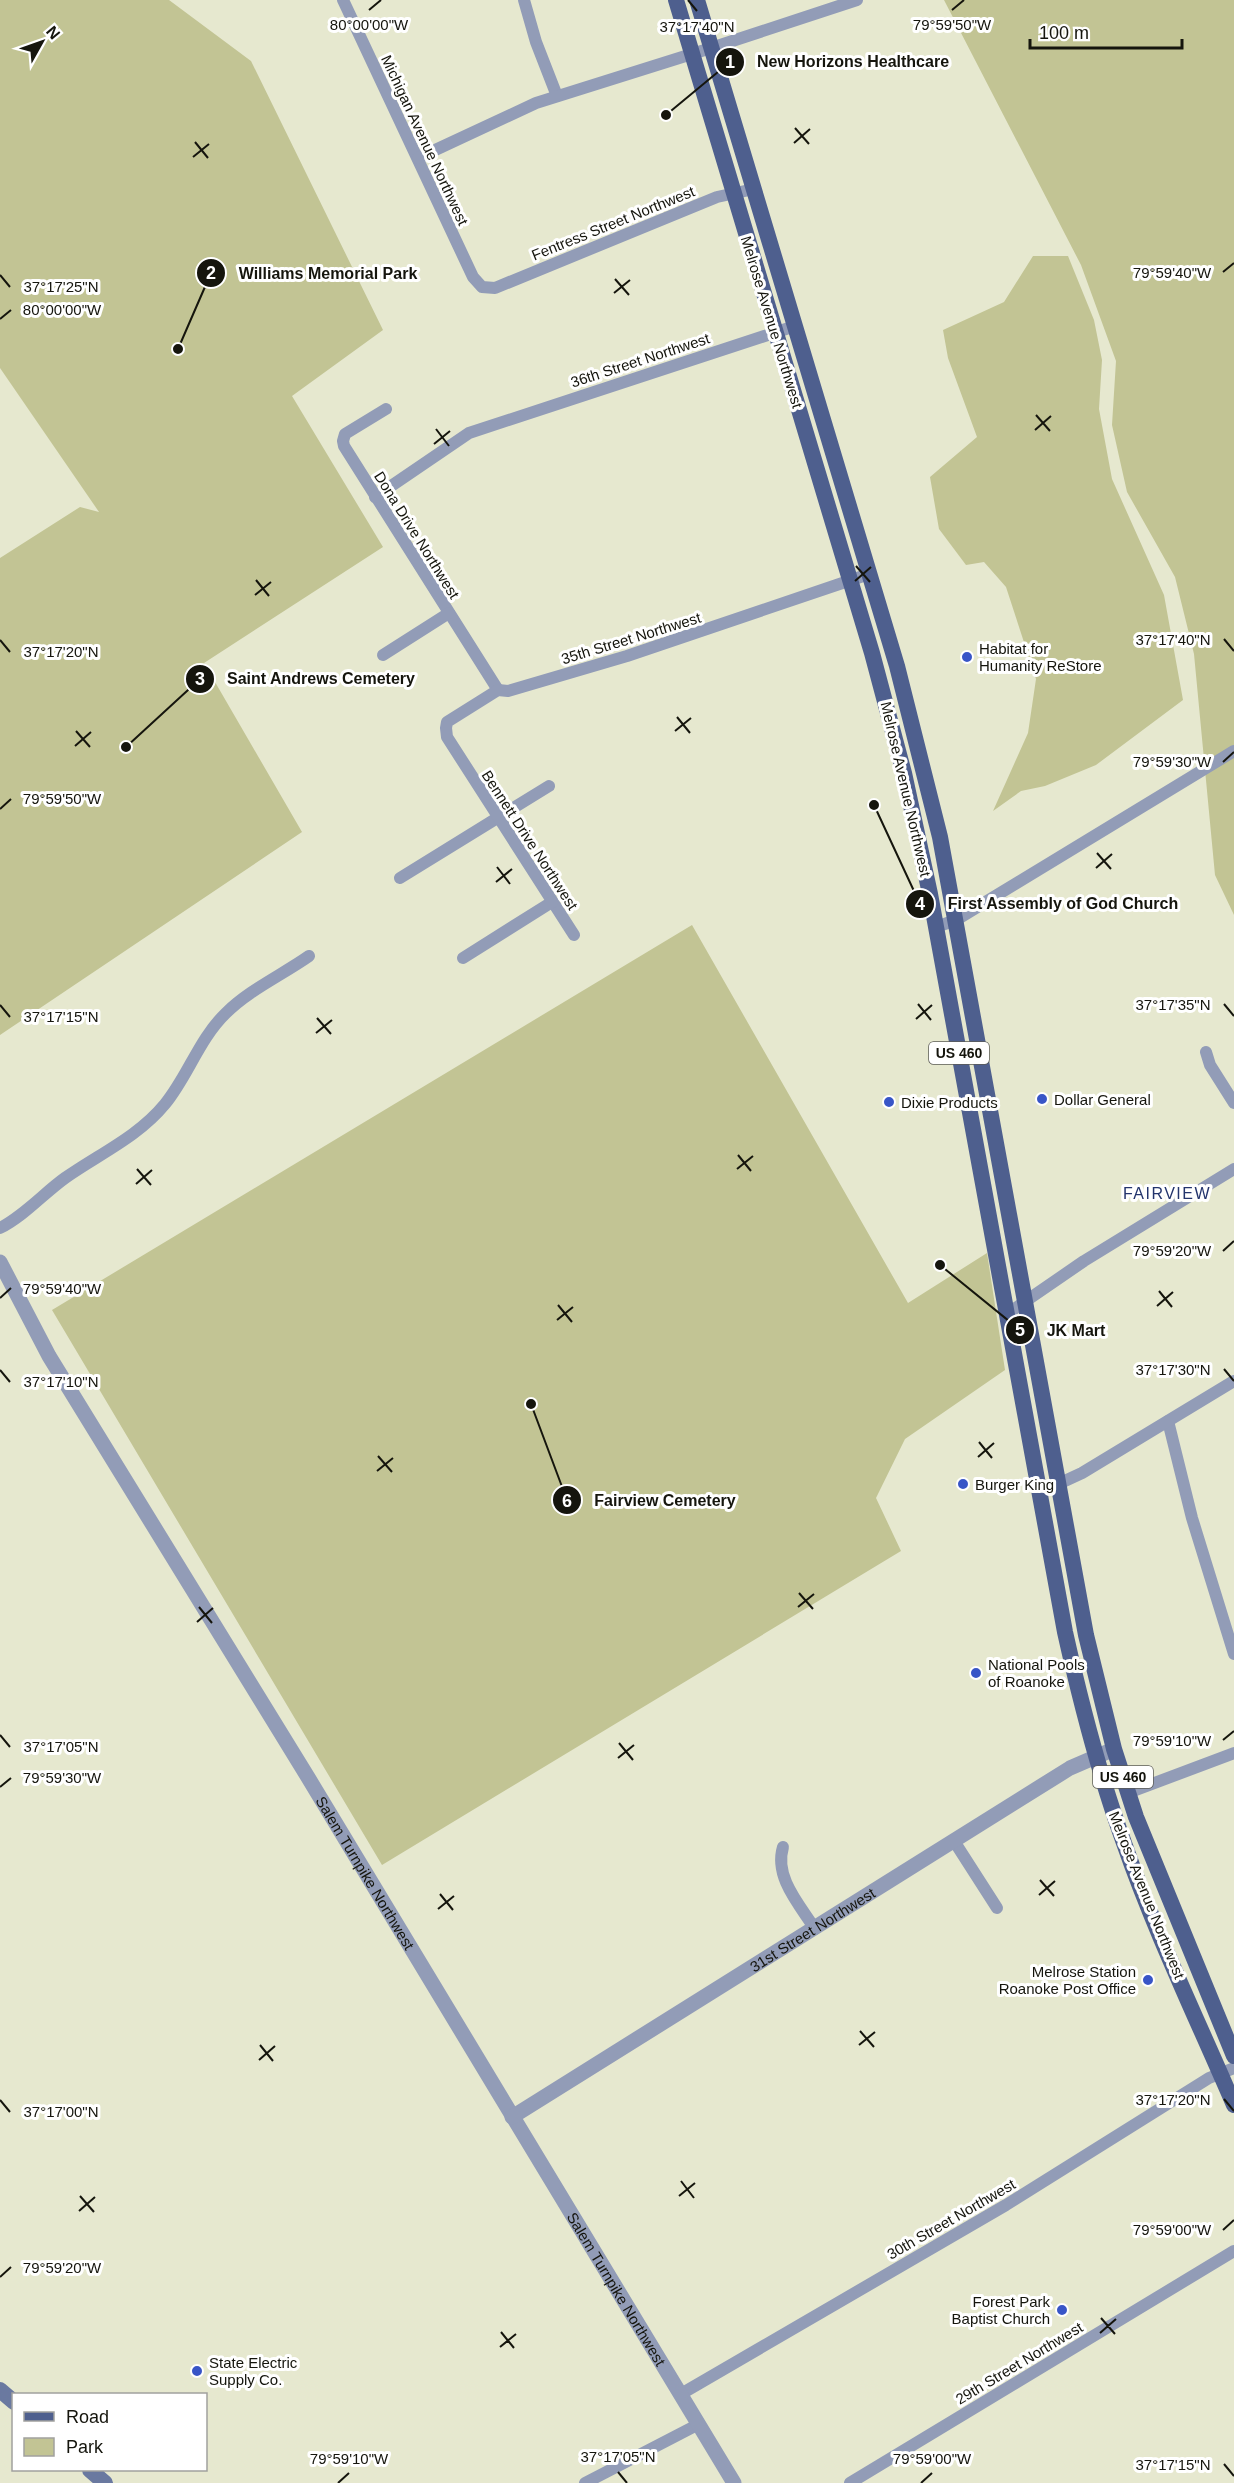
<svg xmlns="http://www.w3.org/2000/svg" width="1234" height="2483" font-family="Arial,sans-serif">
	<rect width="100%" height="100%" fill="#e6e8cf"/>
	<g fill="#c2c494">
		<polygon points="0,0 169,0 251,61 383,330 292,396 383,547 204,663 302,832 0,1035 0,558 80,507 99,512 0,368"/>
		<polygon points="944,0 1234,0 1234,915 1215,875 1194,654 1175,577 1127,492 1112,425 1116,361 1081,265"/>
		<polygon points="1033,256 1068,256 1094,320 1102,360 1099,409 1112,479 1164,595 1183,700 1096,765 1045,786 1021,791 993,811 1028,733 1036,679 1006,587 984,562 966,565 939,529 930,477 977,437 948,358 943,330 1004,302"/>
		<polygon points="692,925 908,1303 987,1253 1005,1370 905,1439 876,1498 901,1551 382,1865 52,1310"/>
	</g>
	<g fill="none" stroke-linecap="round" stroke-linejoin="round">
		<g stroke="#929cb7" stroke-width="12">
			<polyline points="343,0 473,277 482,287 495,288 717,197 754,189"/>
			<polyline points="524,0 536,42 557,96"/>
			<polyline points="418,158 536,103 711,48 857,0"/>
			<polyline points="386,409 345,434 343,441 344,446 498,690"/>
			<polyline points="375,497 469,433 795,326"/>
			<polyline points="383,655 449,613"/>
			<polyline points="400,878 549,786"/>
			<polyline points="936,927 956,920 1234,751"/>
			<polyline points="574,935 447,737 446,728 447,722 498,690 508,691 627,656 869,574"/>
			<polyline points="463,958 552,902"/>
			<polyline points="1206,1052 1210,1065 1234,1103"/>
			<path d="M0 1228C24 1216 44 1193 65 1178 99 1154 138 1137 165 1104 188 1076 199 1039 226 1013 249 990 282 975 309 956"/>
			<polyline points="1007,1314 1084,1261 1234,1169"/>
			<polyline points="1168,1421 1192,1518 1234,1654"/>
			<polyline points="1041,1492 1082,1473 1234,1381"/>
			<polyline points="1128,1793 1234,1753"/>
			<polyline points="954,1841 997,1908"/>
			<path d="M783 1847C774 1877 799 1904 815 1929"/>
			<polyline points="681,2394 1006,2205 1209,2078 1234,2068"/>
			<polyline points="585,2483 699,2424"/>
			<polyline points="850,2483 1234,2251"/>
		</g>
		<g stroke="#929cb7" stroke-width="15">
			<path id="s1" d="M0 1262 49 1356 309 1779 734 2483"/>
			<path id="s2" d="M512 2117 1070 1768 1114 1749"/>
		</g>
		<g stroke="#6a79a0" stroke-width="16">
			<polyline points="0,2390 14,2402"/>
			<polyline points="90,2470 105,2483"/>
		</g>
		<g stroke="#4e5f8e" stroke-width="16">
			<path d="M676 0 872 653 904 773 930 894 1065 1632C1081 1704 1099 1774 1124 1843 1155 1932 1197 2019 1234 2105"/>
			<polyline points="697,0 897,666 940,837 1086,1635 1114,1749 1136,1817 1234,2056"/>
		</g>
	</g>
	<path fill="none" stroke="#15150d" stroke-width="2" d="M688 0 697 11M369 10 381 0M952 10 964 0M795 128 809 144M195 142 208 158M794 143 810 129M193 157 209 144M1223 272 1234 263M0 275 10 287M615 279 629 295M614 293 630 280M0 319 11 310M1036 415 1050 431M436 429 449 446M1035 430 1051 416M434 444 450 431M856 566 870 582M256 580 269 596M855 581 871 567M255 595 271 582M1224 639 1234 651M0 640 10 652M677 717 690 733M76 731 90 747M675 731 691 718M75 746 91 732M1223 762 1234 752M0 809 11 799M1097 853 1111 869M497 867 510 884M1096 868 1112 854M496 882 512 869M918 1004 931 1020M1224 1004 1234 1016M0 1005 10 1017M317 1018 331 1034M916 1019 932 1005M316 1033 332 1020M738 1155 751 1171M137 1169 151 1185M737 1169 753 1156M136 1184 152 1170M1223 1251 1234 1241M1159 1291 1172 1307M0 1298 11 1288M558 1305 572 1322M1157 1306 1173 1292M557 1320 573 1307M1224 1369 1234 1381M0 1370 10 1382M979 1442 992 1458M378 1456 392 1472M978 1457 994 1443M377 1471 393 1458M799 1593 813 1609M199 1607 212 1623M798 1607 814 1594M197 1622 213 1608M0 1735 10 1747M1223 1740 1234 1731M619 1743 633 1760M618 1758 634 1745M0 1787 11 1778M1040 1880 1054 1896M440 1894 453 1910M1039 1895 1055 1881M438 1909 454 1896M860 2031 874 2047M260 2045 273 2061M859 2045 875 2032M259 2060 275 2046M1224 2099 1234 2111M0 2100 10 2112M681 2181 694 2198M80 2196 94 2212M679 2196 695 2183M79 2211 95 2197M1223 2230 1234 2220M0 2277 11 2267M1101 2318 1115 2334M501 2332 514 2348M1100 2333 1116 2319M500 2347 516 2334M1224 2464 1234 2476M618 2472 627 2483M338 2483 349 2473M921 2483 932 2473"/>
	<g fill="#3855c7" stroke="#fff" stroke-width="2">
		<circle cx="967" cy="657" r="6"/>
		<circle cx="1042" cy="1099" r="6"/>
		<circle cx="889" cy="1102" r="6"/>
		<circle cx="963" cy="1484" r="6"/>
		<circle cx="976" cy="1673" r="6"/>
		<circle cx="1148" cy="1980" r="6"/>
		<circle cx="1062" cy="2310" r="6"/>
		<circle cx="197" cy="2371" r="6"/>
	</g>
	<g text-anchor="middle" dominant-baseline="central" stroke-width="6" stroke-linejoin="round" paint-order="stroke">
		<g fill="#fff" stroke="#5b5b56" stroke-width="1.5">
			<rect x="929" y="1042" width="60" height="22" rx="4.5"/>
			<rect x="1093" y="1766" width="60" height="22" rx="4.5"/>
		</g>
		<g font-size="14" font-weight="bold" fill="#15150d">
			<text x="959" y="1053">US 460</text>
			<text x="1123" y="1777">US 460</text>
		</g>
		<g font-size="15" fill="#15150d" stroke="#fff">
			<text transform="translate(425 140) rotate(65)">Michigan Avenue Northwest</text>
			<text transform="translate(613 223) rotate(-22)">Fentress Street Northwest</text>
			<text transform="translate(772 322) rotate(73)">Melrose Avenue Northwest</text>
			<text transform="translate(640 360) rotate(-18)">36th Street Northwest</text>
			<text transform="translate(417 535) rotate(58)">Dona Drive Northwest</text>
			<text transform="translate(631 638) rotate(-17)">35th Street Northwest</text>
			<text transform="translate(906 789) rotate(77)">Melrose Avenue Northwest</text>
			<text transform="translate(530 840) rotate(57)">Bennett Drive Northwest</text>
			<text stroke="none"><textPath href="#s1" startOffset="712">Salem Turnpike Northwest</textPath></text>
			<text transform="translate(1147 1895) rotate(68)">Melrose Avenue Northwest</text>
			<text stroke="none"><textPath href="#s2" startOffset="354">31st Street Northwest</textPath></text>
			<text transform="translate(951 2219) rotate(-30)">30th Street Northwest</text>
			<text stroke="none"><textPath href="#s1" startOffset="1198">Salem Turnpike Northwest</textPath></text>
			<text transform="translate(1019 2363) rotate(-31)">29th Street Northwest</text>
		</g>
		<g font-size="15" fill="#15150d" stroke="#fff" text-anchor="start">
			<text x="979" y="648">Habitat for<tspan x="979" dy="17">Humanity ReStore</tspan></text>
			<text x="1054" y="1099">Dollar General</text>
			<text x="901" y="1102">Dixie Products</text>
			<text x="975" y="1484">Burger King</text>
			<text x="988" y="1664">National Pools<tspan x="988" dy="17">of Roanoke</tspan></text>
			<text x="1136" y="1971" text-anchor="end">Melrose Station<tspan x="1136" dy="17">Roanoke Post Office</tspan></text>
			<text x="1050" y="2301" text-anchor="end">Forest Park<tspan x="1050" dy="17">Baptist Church</tspan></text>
			<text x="209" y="2362">State Electric<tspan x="209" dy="17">Supply Co.</tspan></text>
		</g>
		<g font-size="16" letter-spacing="1.5" fill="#23346c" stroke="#fff">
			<text x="1167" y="1193">FAIRVIEW</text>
		</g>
	</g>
	<g font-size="15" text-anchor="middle" fill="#15150d" stroke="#fff" stroke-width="6" stroke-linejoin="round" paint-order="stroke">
		<text x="369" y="30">80°00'00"W</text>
		<text x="952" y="30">79°59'50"W</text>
		<text x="697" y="32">37°17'40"N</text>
		<text x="1172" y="278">79°59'40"W</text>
		<text x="61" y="292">37°17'25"N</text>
		<text x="62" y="315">80°00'00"W</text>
		<text x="1173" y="645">37°17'40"N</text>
		<text x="61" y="657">37°17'20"N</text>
		<text x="1172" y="767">79°59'30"W</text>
		<text x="62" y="804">79°59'50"W</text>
		<text x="1173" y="1010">37°17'35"N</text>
		<text x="61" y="1022">37°17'15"N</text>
		<text x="1172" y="1256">79°59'20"W</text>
		<text x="62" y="1294">79°59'40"W</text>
		<text x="1173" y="1375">37°17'30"N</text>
		<text x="61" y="1387">37°17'10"N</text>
		<text x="1172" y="1746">79°59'10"W</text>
		<text x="61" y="1752">37°17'05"N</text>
		<text x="62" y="1783">79°59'30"W</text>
		<text x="1173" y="2105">37°17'20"N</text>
		<text x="61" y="2117">37°17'00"N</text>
		<text x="1172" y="2235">79°59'00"W</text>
		<text x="62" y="2273">79°59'20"W</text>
		<text x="618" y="2462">37°17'05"N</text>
		<text x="349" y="2464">79°59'10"W</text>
		<text x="932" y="2464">79°59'00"W</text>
		<text x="1173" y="2470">37°17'15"N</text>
	</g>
	<path fill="none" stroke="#15150d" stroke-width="2" d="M666 115L730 62M178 349L211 273M126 747L200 679M874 805L920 904M940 1265L1020 1330M531 1404L567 1500"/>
	<g fill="#15150d" stroke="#fff" stroke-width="2">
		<circle cx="666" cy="115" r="6"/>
		<circle cx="178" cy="349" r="6"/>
		<circle cx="126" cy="747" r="6"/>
		<circle cx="874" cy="805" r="6"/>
		<circle cx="940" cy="1265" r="6"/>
		<circle cx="531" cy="1404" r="6"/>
		<circle cx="730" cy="62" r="15"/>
		<circle cx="211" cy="273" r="15"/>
		<circle cx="200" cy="679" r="15"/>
		<circle cx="920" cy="904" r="15"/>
		<circle cx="1020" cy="1330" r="15"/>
		<circle cx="567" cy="1500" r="15"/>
	</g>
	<g font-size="18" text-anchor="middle" font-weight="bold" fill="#fff">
		<text x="730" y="68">1</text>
		<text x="211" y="279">2</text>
		<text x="200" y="685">3</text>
		<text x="920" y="910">4</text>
		<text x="1020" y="1336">5</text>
		<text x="567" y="1507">6</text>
	</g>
	<g font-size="16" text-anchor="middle" font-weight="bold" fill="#15150d" stroke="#fff" stroke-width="6" stroke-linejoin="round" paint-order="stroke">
		<text x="853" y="67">New Horizons Healthcare</text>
		<text x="328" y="279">Williams Memorial Park</text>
		<text x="321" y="684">Saint Andrews Cemetery</text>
		<text x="1063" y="909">First Assembly of God Church</text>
		<text x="1076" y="1336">JK Mart</text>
		<text x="665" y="1506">Fairview Cemetery</text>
	</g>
	<rect x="12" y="2393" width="195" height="78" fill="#ffffff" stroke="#a1a19e" stroke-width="1.5"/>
	<rect x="24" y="2412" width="30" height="9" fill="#4e5f8e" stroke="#a1a19e" stroke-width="1.5"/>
	<text x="66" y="2423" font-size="18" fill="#15150d">Road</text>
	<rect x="24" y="2438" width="30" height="18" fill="#c2c494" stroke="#a1a19e" stroke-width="1.5"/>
	<text x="66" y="2453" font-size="18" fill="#15150d">Park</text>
	<g transform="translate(42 42) rotate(50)" stroke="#ffffff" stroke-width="4.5" paint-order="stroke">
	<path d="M0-4.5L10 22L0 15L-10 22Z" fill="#15150d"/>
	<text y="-9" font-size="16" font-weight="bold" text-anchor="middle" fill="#15150d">N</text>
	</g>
	<path d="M1030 39v9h152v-9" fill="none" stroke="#15150d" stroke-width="3"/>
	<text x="1039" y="39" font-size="18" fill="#15150d" stroke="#ffffff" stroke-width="4.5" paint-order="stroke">100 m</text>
</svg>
